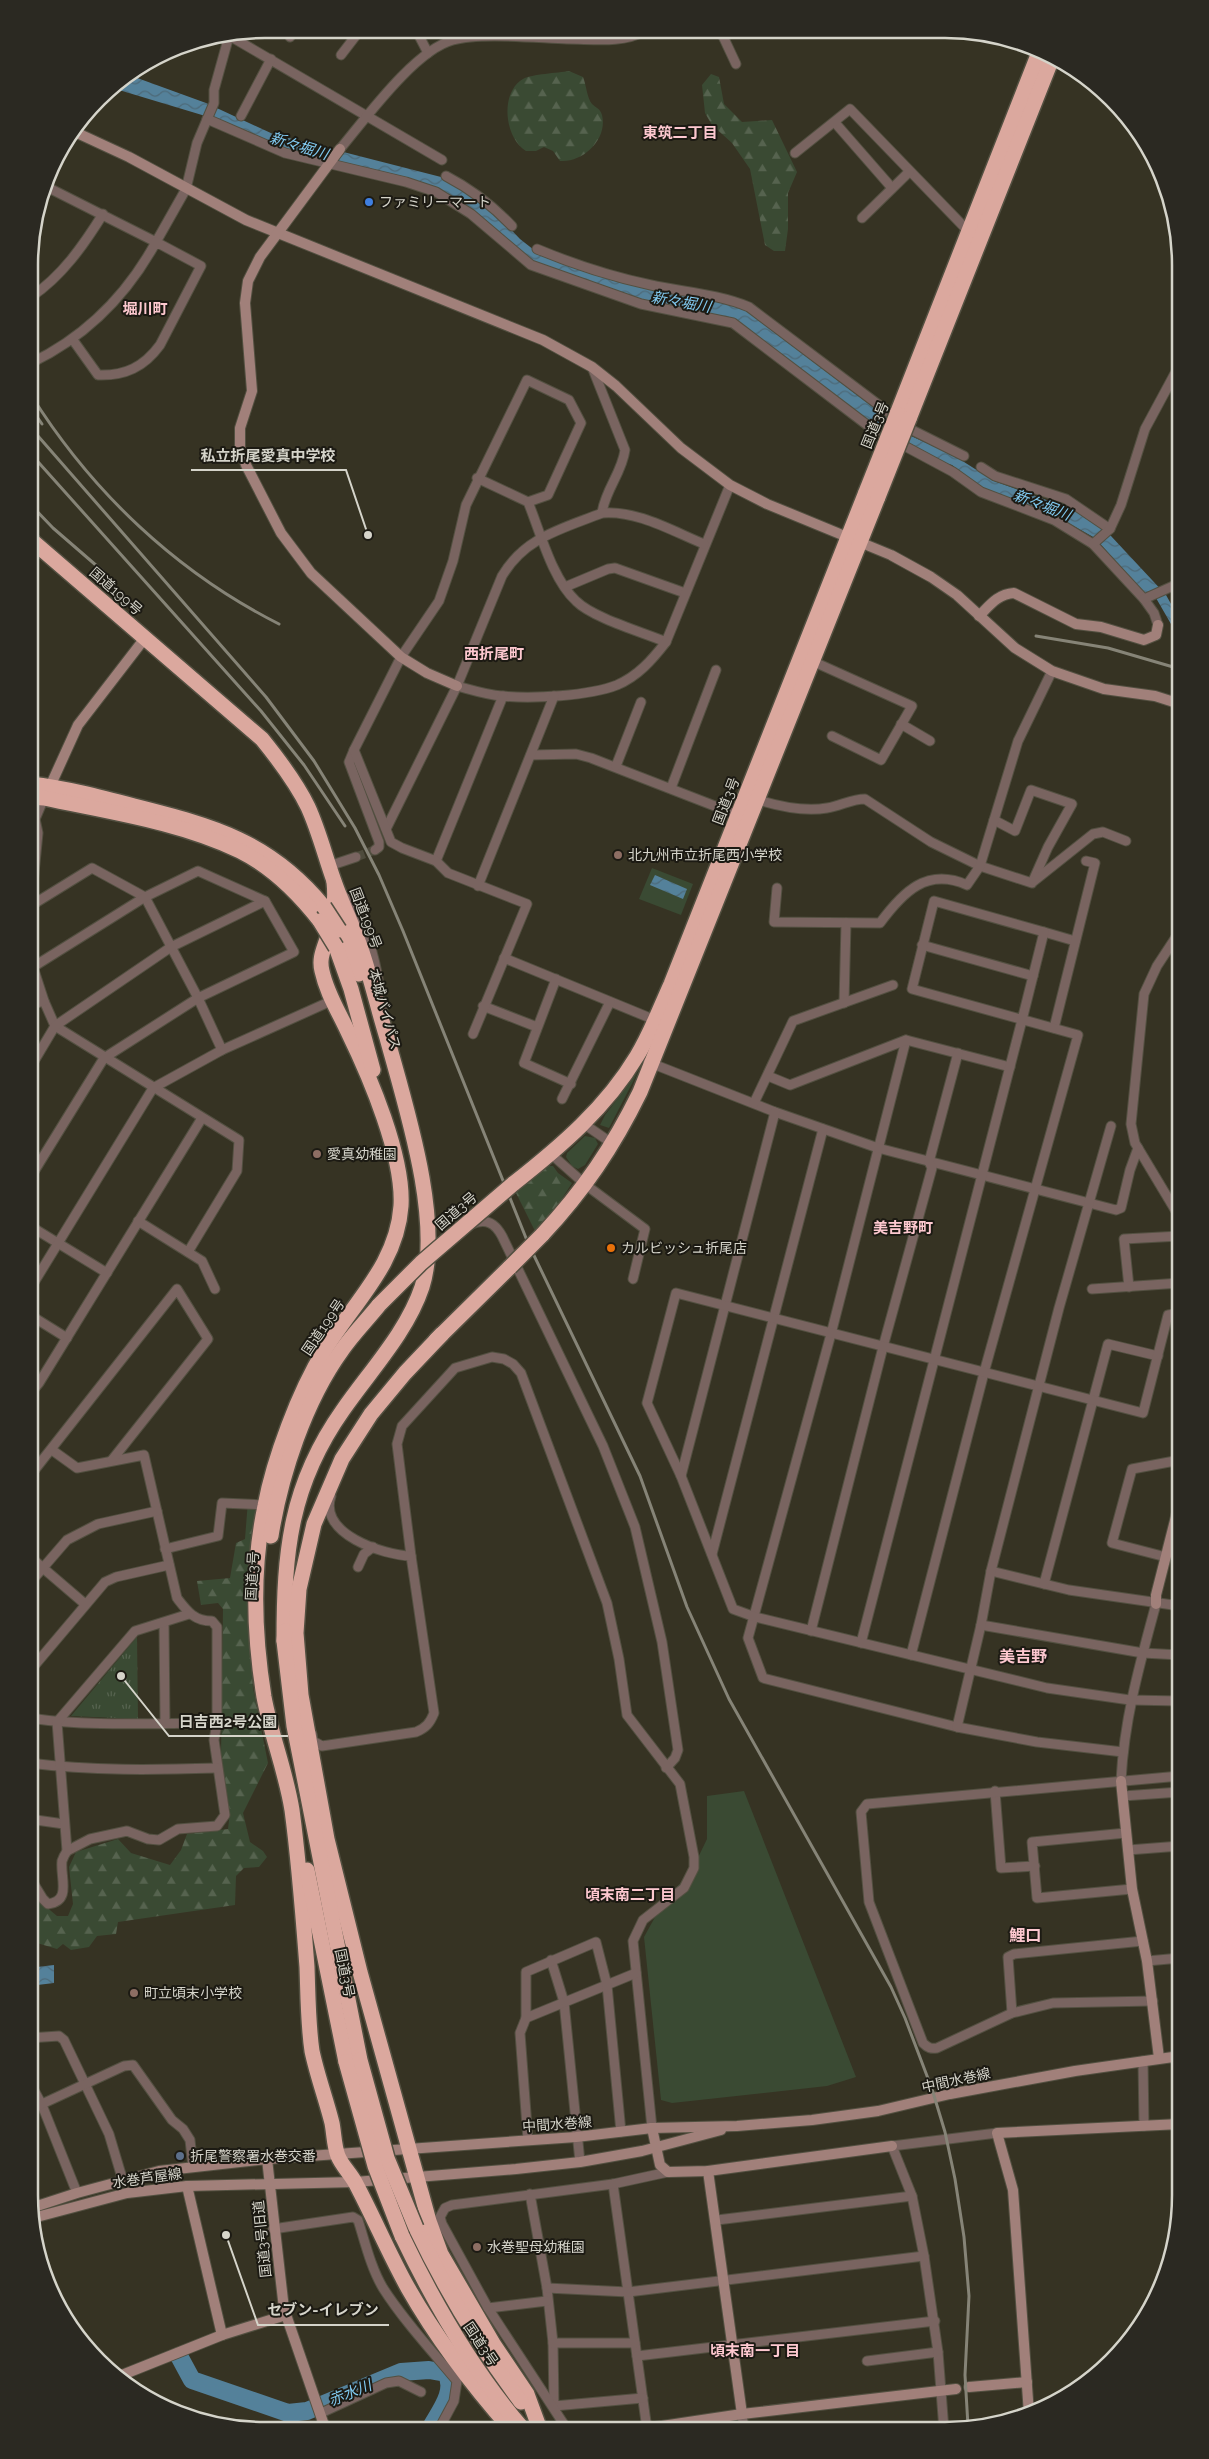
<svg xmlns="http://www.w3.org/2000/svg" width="1209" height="2459" font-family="Raleway,'Noto Sans JP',sans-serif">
	<defs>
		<pattern id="forest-firs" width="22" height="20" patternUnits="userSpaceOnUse" patternTransform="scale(1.25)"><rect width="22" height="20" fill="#3a4a33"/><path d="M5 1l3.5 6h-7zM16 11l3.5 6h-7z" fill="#56634f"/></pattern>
		<pattern id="park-tufts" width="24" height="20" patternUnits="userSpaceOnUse" patternTransform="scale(1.25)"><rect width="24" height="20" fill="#3a4a33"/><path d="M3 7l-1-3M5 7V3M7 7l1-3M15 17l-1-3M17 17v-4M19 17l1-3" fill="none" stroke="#56634f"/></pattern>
		<pattern id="water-waves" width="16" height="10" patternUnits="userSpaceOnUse" patternTransform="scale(1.25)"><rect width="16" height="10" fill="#54819a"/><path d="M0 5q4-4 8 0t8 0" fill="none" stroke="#4d6a79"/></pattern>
	</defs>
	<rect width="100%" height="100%" fill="#363323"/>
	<g fill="#3a4a33">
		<polygon points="652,868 693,884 681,915 639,899"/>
		<polygon points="638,1072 609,1128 600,1125 605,1115"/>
		<polygon points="585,1136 595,1138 598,1144 585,1165 578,1169 572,1166 566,1157 567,1153"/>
		<polygon points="744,1791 856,2077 827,2086 672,2103 661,2100 644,1937 665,1899 691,1872 707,1839 707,1796"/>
	</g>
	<g fill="url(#forest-firs)">
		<path d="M569 71 583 77C586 84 587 98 592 104 596 108 600 108 602 115 608 139 583 163 560 161L553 151 544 147 536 151H526C505 139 499 93 523 79 532 74 558 73 569 71Z"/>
		<polygon points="711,74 719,77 724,104 742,122 772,120 797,172 788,193 788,229 785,251 774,251 765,245 750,169 732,143 712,125 705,113 702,85"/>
		<polygon points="549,1166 553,1166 558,1173 572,1183 552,1214 535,1231 515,1191"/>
		<polygon points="248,1501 259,1501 247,1585 253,1688 268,1763 243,1813 250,1842 263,1851 267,1857 259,1867 244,1868 236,1876 235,1905 118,1922 116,1934 97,1936 89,1947 71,1950 63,1944 57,1949 37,1943 29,1927 29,1883 38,1900 57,1916 68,1916 73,1904 69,1867 76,1852 118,1839 131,1853 170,1865 181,1850 187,1834 228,1829 230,1812 221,1758 223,1609 218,1603 201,1605 197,1581 230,1578 236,1543 245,1539"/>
	</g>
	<polygon fill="url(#park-tufts)" points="137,1637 138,1719 71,1716"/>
	<g fill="url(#water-waves)">
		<polygon points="129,75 206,103 273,134 441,177 454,183 500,218 520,239 534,250 549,258 649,289 713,298 741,307 911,436 953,455 994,481 1049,501 1050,498 1086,516 1111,536 1166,595 1180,620 1180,659 1171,624 1156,598 1144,593 1095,538 1054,515 982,488 952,465 939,461 875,426 734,320 648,303 538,265 521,255 482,218 449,194 285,151 202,115 109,87"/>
		<polygon points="655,875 687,889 683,899 650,885"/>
		<polygon points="54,1965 54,1983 29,1986 29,1968"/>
	</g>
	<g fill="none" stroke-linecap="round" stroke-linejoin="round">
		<path stroke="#54819a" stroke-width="18" d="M179 2356 192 2380 288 2413 307 2411 401 2372 429 2370 446 2373C457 2391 439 2412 430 2429"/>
		<polyline stroke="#4e4b3c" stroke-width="9" stroke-dasharray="9 4.5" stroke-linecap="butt" points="356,857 375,850"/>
		<g stroke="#535041" stroke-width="11">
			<g id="street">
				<polyline points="416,30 428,53"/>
				<polyline points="721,32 736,64"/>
				<polyline points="230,36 442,160"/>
				<polyline points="290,37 294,29"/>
				<polyline points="341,55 361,29"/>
				<polyline points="241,116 271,59"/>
				<polyline points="207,119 285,153 406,182 436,192 471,214 531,265 641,304 733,323 871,428 953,472 981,492 1054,520 1093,544 1144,599 1154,613 1158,625"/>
				<polyline points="837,125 892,188"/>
				<path d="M340 149C366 118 415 50 453 40 480 32 537 38 567 39 593 39 621 44 645 31"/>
				<polyline points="795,153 850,109 970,233"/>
				<path d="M446 176C471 189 493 206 512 226"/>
				<polyline points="45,186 156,242 186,189 197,143 214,103 214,90 229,36"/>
				<polyline points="862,218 909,172"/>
				<path d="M537 249C573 264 613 277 651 285 683 292 718 294 749 307L912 430 964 456"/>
				<path d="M31 297C62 276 83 246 103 214"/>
				<path d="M31 363C85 337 127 295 156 242L201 266 160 345C144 367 125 376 98 375L73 340"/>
				<path d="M592 367 625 450C622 473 605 490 602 513"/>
				<polyline points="981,467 995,476 1066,499 1110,529"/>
				<path d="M477 478 528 502C540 531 552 579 576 601 593 618 642 632 666 642"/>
				<polyline points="1093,544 1110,529 1121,505 1145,429 1180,364"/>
				<polyline points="565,587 608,569 615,568 685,593"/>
				<polyline points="1144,599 1173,586 1180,587"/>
				<polyline points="812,661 912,706 881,760 832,736"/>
				<path d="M457 686C472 690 487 695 502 696 532 699 589 696 617 685 638 676 652 660 666 642L730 485"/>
				<polyline points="901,724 930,741"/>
				<polyline points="354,750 349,762 379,842 379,847 375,850"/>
				<polyline points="531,755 576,754 591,758 738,815"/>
				<polyline points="616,766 641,702"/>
				<polyline points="671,788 716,670"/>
				<path d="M755 799C777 806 804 812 827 808 841 806 851 799 865 799L931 842 980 866 1032 883 1048 847 1072 804 1031 790 1015 831 994 820"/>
				<path d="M386 829 457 686 502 576C525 537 562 529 602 513 637 510 672 531 704 544"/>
				<polyline points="30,831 44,798"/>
				<polyline points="436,861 503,696"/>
				<polyline points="329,866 356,857"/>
				<polyline points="1034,881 1093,834 1103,832 1126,841"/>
				<polyline points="478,886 554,696"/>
				<path d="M777 888 774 922 880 923C903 892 927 867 967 885L980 866 1018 741 1052 671"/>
				<path d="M342 894C366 918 375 958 380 990"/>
				<polyline points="32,905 92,868 145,897 198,998 222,1050"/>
				<polyline points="30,913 38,833 35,819"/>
				<polyline points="1044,932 1075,941"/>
				<polyline points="922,945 1033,976"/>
				<polyline points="30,958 44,1001 55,1026 239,1140 237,1171 188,1252"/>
				<polyline points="504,958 655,1020"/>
				<polyline points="556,979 524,1063 571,1084"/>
				<polyline points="844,1003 846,923"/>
				<polyline points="30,1005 44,1001"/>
				<polyline points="483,1006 537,1027"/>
				<polyline points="1054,1028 1095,863 1086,861"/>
				<polyline points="473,1034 527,904 448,873 436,861 402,848 391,842 354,750 401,657 439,601 453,561 466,505 527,380 569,400 581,423 548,495 528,502"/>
				<polyline points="906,1040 831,1334 748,1638 763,1678 957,1727 1037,1742 1123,1752"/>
				<polyline points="648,1062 775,1112 878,1148 1116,1210 1121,1208 1130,1170 1138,1148"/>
				<polyline points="30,1068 55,1026 171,947 265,901"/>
				<polyline points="768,1076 790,1085 906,1040 1010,1067"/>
				<polyline points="562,1099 610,1002"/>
				<polyline points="754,1103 793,1021 893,985"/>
				<polyline points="584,1124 613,1144"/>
				<polyline points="551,1154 586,1185 645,1229 633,1279"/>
				<polyline points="30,1178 104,1058 198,998 294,952 265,901 198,871 145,897 33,967"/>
				<polyline points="1180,1218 1135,1143 1131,1124 1144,994 1157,966 1180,931"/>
				<polyline points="138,1221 202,1261 215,1289"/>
				<path d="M472 1224C486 1218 495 1223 502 1236L603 1446 635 1527 662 1642 678 1750 675 1758 666 1768"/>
				<polyline points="30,1226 107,1273"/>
				<polyline points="1129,1287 1124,1239 1180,1236"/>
				<polyline points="30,1289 153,1088 222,1050 331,1001"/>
				<polyline points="1092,1289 1180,1283"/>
				<polyline points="30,1315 67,1338"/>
				<polyline points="30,1394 39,1383 202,1118"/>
				<path d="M52 1450 77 1468 144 1455 177 1598C187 1611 194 1621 212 1621L217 1627V1723L214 1740 225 1815 217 1826 178 1829 159 1840 148 1839 127 1831 90 1839 67 1851"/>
				<polyline points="681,1476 775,1112"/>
				<polyline points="29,1477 177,1289 208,1339 112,1460"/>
				<polyline points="165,1549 218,1536 222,1503 265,1505"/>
				<polyline points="712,1554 823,1129"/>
				<polyline points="29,1556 85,1604"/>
				<polyline points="411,1556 397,1444 402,1426 455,1368 492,1357 504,1359 513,1364 521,1373 607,1603 619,1659 627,1715 680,1784 694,1857 694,1868 684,1888 643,1920 633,1941 652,2128"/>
				<polyline points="1166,1557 1112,1543 1132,1469 1180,1460"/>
				<polyline points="358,1567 364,1554 373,1547"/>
				<polyline points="991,1571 1069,1590 1180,1606"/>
				<polyline points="29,1584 67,1540 98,1524 157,1511"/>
				<polyline points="1044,1584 1108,1344 1158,1356"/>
				<polyline points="164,1623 165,1723"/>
				<polyline points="981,1625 1143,1653 1180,1655"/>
				<polyline points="811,1631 883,1347 932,1168 929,1162 958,1053"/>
				<polyline points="861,1643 1022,1020 1044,932 934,901 912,989 1078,1035 985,1369 911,1655"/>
				<polyline points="29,1672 105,1582 116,1577 169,1565"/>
				<polyline points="1180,1701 1130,1700 1047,1688 755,1617 733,1609 681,1476 647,1403 676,1293 1143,1413 1168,1315 1180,1313"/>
				<path d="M29 1718C91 1727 154 1723 217 1723"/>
				<polyline points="957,1727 981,1625 991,1571 1059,1308 1111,1126"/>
				<path d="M312 1734 313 1741 322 1746 416 1732C426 1728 430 1723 434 1713L411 1556C383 1555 318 1534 331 1496"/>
				<path d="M29 1763C92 1771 154 1770 217 1768"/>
				<path d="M1121 1781C1124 1719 1140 1663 1156 1604"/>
				<polyline points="995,1791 1001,1868 1035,1866"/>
				<polyline points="1123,1796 1180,1792"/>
				<polyline points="29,1819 64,1824"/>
				<polyline points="1126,1833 1032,1842 1037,1898 1132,1889"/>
				<polyline points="1128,1850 1180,1846"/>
				<path d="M29 1876 43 1899 48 1904C72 1901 60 1878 62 1861 63 1858 65 1854 67 1851L57 1722 135 1631 189 1614"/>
				<polyline points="551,1960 564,2002 580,2162"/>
				<polyline points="1147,1961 1180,1958"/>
				<path d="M1153 2001 1053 2003 1012 2013 937 2048C931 2049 928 2048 923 2043L869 1902 861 1812 867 1804 1180 1776"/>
				<polyline points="1012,2013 1008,1957 1014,1954 1143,1941"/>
				<polyline points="526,2018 636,1973"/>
				<polyline points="29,2038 59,2036 64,2040 109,2134 123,2181"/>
				<polyline points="1143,2061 1144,2126"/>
				<polyline points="29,2081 42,2105 77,2193"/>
				<polyline points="29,2110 124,2066 133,2065 172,2120 183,2129 190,2140 193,2167"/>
				<polyline points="528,2140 520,2033 526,2018 526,1972 596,1942 607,1985 621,2132"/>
				<polyline points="613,2184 647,2429"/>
				<polyline points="530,2194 547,2288 553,2343 554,2406 643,2398"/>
				<polyline points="717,2220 912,2196"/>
				<path d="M273 2229 353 2217 358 2220C365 2242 371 2268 383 2288 404 2321 432 2351 457 2381L454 2401 439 2429"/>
				<polyline points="547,2288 628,2292 924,2256"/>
				<polyline points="488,2308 547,2301"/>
				<polyline points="553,2343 635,2343"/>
				<polyline points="637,2356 935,2321"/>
				<polyline points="867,2361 938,2352"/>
				<polyline points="321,2413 386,2383 399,2381 421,2392"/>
				<polyline points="742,2414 744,2430"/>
				<polyline points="567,2429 488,2308 442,2224 440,2217 445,2208 452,2205 613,2184 668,2172"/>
				<polyline points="944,2430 938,2352 924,2256 912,2196 892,2146 997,2133"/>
			</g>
		</g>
		<g stroke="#535041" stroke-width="12">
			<g id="secondary">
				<polyline points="75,132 129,157 246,220 543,340 592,367 616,386 681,448 730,485 767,504 891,555 931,577 957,595 1015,648 1052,671 1104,689 1155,696 1180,704"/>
				<polyline points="340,149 260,257 248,281 245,303 252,391 240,428 240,447 246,465 281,533 311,573 401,657 427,673 457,686"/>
				<path d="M979 616C990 605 998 594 1014 593L1076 624 1101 627 1144 640 1156 635 1158 625"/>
				<polyline points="48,791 78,725 145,638"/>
				<polyline points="1156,1604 1156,1595 1180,1501"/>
				<polyline points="1121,1781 1132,1889 1147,1961 1159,2058"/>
				<polyline points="652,2128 660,2165 668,2172 708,2171 892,2146"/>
				<polyline points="267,2159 284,2309 325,2428"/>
				<polyline points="708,2171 742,2414"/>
				<polyline points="187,2186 222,2335"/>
				<polyline points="31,2208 77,2193 159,2171 267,2159 576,2137 652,2128 737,2126 812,2120 878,2111 950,2094 1075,2071 1180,2056"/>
				<polyline points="33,2218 127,2193 187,2186 355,2182 516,2169 580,2162 642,2151 721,2130"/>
				<polyline points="117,2377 222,2335 286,2315"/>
				<polyline points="969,2387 1027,2382"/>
				<polyline points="1029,2414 1013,2190 997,2133 1180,2124"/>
				<polyline points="642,2429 742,2414 956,2389"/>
			</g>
		</g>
		<g stroke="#535041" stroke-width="18">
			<g id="highway">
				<polyline points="897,414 1040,50"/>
				<polyline points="909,419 1053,56"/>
				<path d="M30 539 262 739C279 760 296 782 308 807 319 831 325 856 334 881 342 904 353 926 361 949 371 978 378 1009 387 1038 405 1104 443 1221 422 1287 407 1332 370 1371 343 1410 290 1485 284 1551 284 1641"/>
				<path d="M30 784C66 788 100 797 134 806 213 826 270 841 324 907"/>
				<path d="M30 797 44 798C109 812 180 822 240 851 272 867 299 894 320 921"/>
				<path d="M334 882C336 901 333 921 327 939 323 951 319 959 322 971 327 994 339 1012 348 1032 370 1077 404 1157 401 1206 397 1265 353 1303 324 1351 299 1392 274 1458 265 1506 252 1567 254 1635 264 1697 271 1735 286 1772 292 1810 299 1862 303 1915 307 1967 308 1995 308 2024 312 2051 317 2075 326 2099 332 2123 334 2133 334 2146 338 2156 342 2166 351 2174 356 2184 374 2218 389 2254 408 2288 437 2339 472 2385 511 2429"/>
				<polyline points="339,930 359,974"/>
				<polyline points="336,947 351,989 373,1070"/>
				<path d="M513 1184C560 1147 606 1108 637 1056 651 1033 660 1008 671 984L866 492"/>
				<path d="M542 1235C584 1190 613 1147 640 1092L878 497"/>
				<polyline points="442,1334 405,1373 371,1414 342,1459 314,1524 299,1589 296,1633 301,1695 327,1839 360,1972 429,2221 441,2254 494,2345 527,2394 538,2424"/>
				<polyline points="436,1340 510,1267"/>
				<path d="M271 1536C281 1474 305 1401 342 1350 353 1334 367 1320 379 1305"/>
				<polyline points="285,1631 284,1641 294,1726 360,2060"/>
				<polyline points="307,1870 346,2062"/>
				<path d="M416 2228C446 2291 479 2346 521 2402"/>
				<path d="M402 2236C435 2305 473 2371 523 2429"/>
			</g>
		</g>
		<use href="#street" stroke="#796460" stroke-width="9"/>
		<use href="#secondary" stroke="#a1807a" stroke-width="10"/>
		<use href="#highway" stroke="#dba89e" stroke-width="15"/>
		<g stroke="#868477" stroke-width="3">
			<path d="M31 395C92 492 176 572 279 624"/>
			<polyline points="31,408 42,424"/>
			<polyline points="31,428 266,697 314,761 355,828 379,875 403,931 528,1243 640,1476 687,1607 729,1699 891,1987 905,2018 932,2089 945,2132 955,2179 964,2237 969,2296 965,2375 968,2426"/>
			<polyline points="31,454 261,711 304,765 345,826"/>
			<polyline points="30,504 53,528 105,573"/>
			<polyline points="1036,636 1108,648 1180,669"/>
		</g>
		<g stroke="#535041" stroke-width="18" stroke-linecap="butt">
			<g id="highway-bridge">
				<polyline points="866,492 897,414"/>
				<polyline points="878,497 909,419"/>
				<polyline points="324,907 339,930"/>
				<polyline points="320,921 336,947"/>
				<polyline points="510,1267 542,1235"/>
				<polyline points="379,1305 421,1263 513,1184"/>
				<polyline points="360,2060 387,2158 416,2228"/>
				<polyline points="346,2062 375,2166 402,2236"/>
			</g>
		</g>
		<use href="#highway-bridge" stroke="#dba89e" stroke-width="15"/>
	</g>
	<circle fill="#3f7fe0" stroke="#1c1a13" stroke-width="2" cx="369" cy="202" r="5"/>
	<g fill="#8d6e63" stroke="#1c1a13" stroke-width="2">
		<circle cx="618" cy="855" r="5"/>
		<circle cx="317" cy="1154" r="5"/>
		<circle cx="134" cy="1993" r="5"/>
		<circle cx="477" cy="2247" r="5"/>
	</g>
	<circle fill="#e8710a" stroke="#1c1a13" stroke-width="2" cx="611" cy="1248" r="5"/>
	<circle fill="#5c6f8a" stroke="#1c1a13" stroke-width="2" cx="180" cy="2156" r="5"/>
	<g text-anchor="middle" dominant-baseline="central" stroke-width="4" stroke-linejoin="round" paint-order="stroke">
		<g font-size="14" fill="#d5d4ca" stroke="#1c1a13" text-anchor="start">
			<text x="379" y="202">ファミリーマート</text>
			<text x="628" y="855">北九州市立折尾西小学校</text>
			<text x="327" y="1154">愛真幼稚園</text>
			<text x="621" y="1248">カルビッシュ折尾店</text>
			<text x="144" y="1993">町立頃末小学校</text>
			<text x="190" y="2156">折尾警察署水巻交番</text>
			<text x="487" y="2247">水巻聖母幼稚園</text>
		</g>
		<g font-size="14" fill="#d5d4ca" stroke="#1c1a13">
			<text transform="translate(875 425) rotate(-68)">国道3号</text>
			<text transform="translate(116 591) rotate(41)">国道199号</text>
			<text transform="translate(726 801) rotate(-69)">国道3号</text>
			<text transform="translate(366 918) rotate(69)">国道199号</text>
			<text transform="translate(385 1009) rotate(74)">本城バイパス</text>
			<text transform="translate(456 1211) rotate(-41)">国道3号</text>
			<text transform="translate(323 1327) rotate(-56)">国道199号</text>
			<text transform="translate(252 1576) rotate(-87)">国道3号</text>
			<text transform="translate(345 1973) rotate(79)">国道3号</text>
			<text transform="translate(956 2080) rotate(-12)">中間水巻線</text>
			<text transform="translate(557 2124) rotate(-4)">中間水巻線</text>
			<text transform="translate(147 2178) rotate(-8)">水巻芦屋線</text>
			<text transform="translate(262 2239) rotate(-96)">国道3号旧道</text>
			<text transform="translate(481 2344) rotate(56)">国道3号</text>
		</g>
		<g font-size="15" font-weight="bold" fill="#fdc8cf" stroke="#1c1a13">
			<text x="680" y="133">東筑二丁目</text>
			<text x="145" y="309">堀川町</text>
			<text x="494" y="654">西折尾町</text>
			<text x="903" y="1228">美吉野町</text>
			<text x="630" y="1895">頃末南二丁目</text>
			<text x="755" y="2351">頃末南一丁目</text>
		</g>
		<g font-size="15" font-style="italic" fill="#81caf1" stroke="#1c1a13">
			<text transform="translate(299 146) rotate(17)">新々堀川</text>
			<text transform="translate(681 302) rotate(10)">新々堀川</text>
			<text transform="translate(1042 505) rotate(21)">新々堀川</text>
			<text transform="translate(350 2393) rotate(-22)">赤水川</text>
		</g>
		<g font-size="16" font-weight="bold" fill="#fdc8cf" stroke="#1c1a13">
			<text x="1023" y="1656">美吉野</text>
			<text x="1025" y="1935">鯉口</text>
		</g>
	</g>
	<path d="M0 0H1209V2459H0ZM265 38H945A227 227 0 0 1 1172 265V2195A227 227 0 0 1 945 2422H265A227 227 0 0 1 38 2195V265A227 227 0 0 1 265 38Z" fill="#2b2922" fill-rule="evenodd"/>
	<path fill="none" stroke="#d5d4ca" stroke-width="2.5" d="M265 38H945A227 227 0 0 1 1172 265V2195A227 227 0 0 1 945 2422H265A227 227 0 0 1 38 2195V265A227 227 0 0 1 265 38Z"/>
	<path fill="none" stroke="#d5d4ca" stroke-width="2" d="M368 535L346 470H191M121 1676L169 1736H288M226 2235L258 2325H389"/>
	<g fill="#d5d4ca" stroke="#1c1a13" stroke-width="2">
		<circle cx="368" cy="535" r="5"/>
		<circle cx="121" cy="1676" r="5"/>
		<circle cx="226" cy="2235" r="5"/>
	</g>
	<g font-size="15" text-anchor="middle" font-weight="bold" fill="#d5d4ca" stroke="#1c1a13" stroke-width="4" stroke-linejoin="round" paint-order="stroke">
		<text x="268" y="461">私立折尾愛真中学校</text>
		<text x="228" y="1727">日吉西2号公園</text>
		<text x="323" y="2315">セブン-イレブン</text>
	</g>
</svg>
